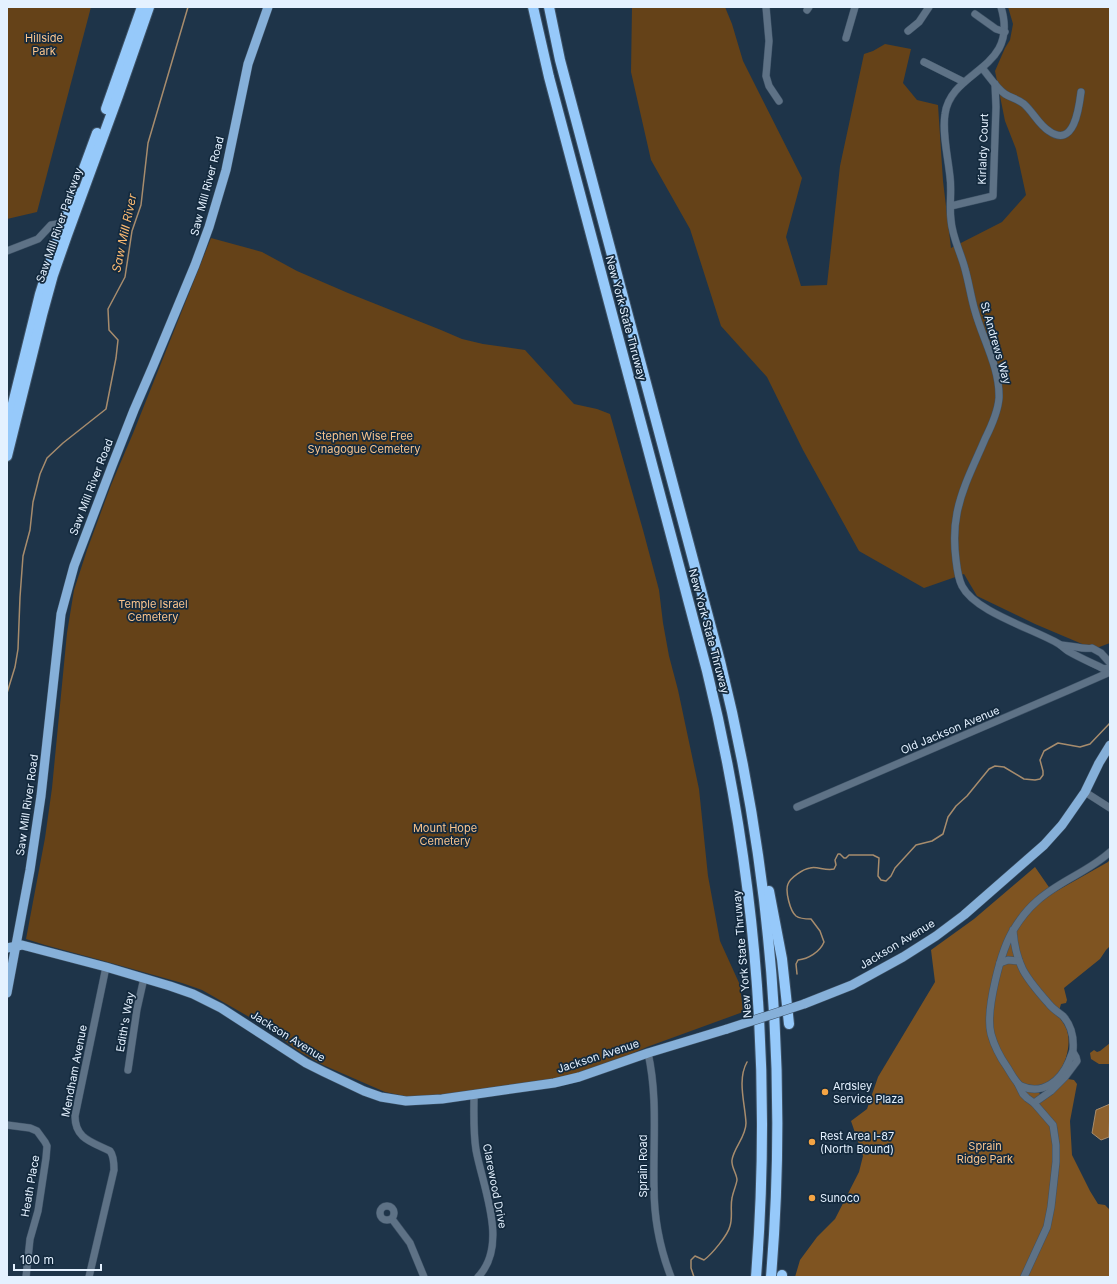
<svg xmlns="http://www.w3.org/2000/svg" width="1117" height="1284" font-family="Inter,sans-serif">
	<rect width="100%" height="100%" fill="#1e3449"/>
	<g fill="#654218">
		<polygon points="7,7 91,7 37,212 7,219"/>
		<polygon points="632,7 725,7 732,24 743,61 802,178 786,237 801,286 827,285 840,166 864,54 873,51 885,44 911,49 903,83 917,100 938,105 943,181 951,248 1002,222 1026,195 1016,149 1005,121 995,71 1005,48 1010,40 1013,24 1008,7 1110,7 1110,643 1094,649 1035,624 977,596 964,574 924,588 859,551 803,450 767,377 721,326 690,229 651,160 631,72"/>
		<polygon points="211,238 262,252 297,271 348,293 441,330 462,339 483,344 525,350 574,404 597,409 610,414 643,530 659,590 663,623 669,656 678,690 699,789 708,876 720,941 740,985 743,1012 647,1047 610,1063 550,1082 497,1087 447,1094 414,1097 404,1096 385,1092 323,1065 300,1052 258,1022 202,990 182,983 104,961 45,945 26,939 45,838 52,788 67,633 74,590 87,550 111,485 134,431"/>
	</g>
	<g fill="#7f5421">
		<path d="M1110 859V946L1106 950 1100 959 1064 988 1067 1000 1066 1003 1061 1004C1056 1021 1062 1017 1067 1030 1071 1043 1067 1061 1059 1072 1054 1079 1044 1085 1037 1090L1040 1094 1047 1096 1068 1079 1074 1080 1077 1084 1070 1121 1072 1155 1090 1191 1098 1204 1105 1205 1110 1210V1277H795L800 1260 817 1237 835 1219 859 1172 863 1156 851 1121 867 1109 878 1077 935 982 931 950 974 919 1035 867 1053 893 1108 862Z"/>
		<polygon points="1110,1043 1110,1064 1099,1064 1091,1059 1090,1053 1094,1050 1097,1052 1100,1051"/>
	</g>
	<polygon fill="#8d612e" stroke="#a78c6d" points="1110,1104 1109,1137 1101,1140 1092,1133 1096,1110"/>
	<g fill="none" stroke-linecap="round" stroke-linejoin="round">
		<g stroke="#a78c6d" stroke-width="1.5">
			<polyline points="7,693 15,667 18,649 20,597 23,556 30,530 33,502 40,474 47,458 63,443 106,409 116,358 118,340 109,330 108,309 125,277 132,231 141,205 148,143 188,7"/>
			<path d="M797 974 796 964 798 960C808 959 820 952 824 942L820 931 811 919C805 919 800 919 796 916 790 911 785 891 788 884 790 878 803 869 810 868 817 866 825 871 834 869L836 865 835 860 838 854H840L844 858H846L849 855H873L879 858 878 876 881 880 886 881 891 876 895 868 916 845 932 841 943 834 948 817 956 806 967 796 989 769 995 766 1004 767 1024 779 1035 780 1040 779 1043 775V771L1040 760 1044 751 1058 743 1080 747 1090 744 1110 723"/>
			<path d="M694 1277 691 1268V1260L695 1256 704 1260C712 1254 728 1235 730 1226 733 1217 730 1207 732 1198 733 1192 736 1186 737 1180 737 1174 731 1167 732 1160 734 1147 746 1137 746 1123 745 1103 737 1080 747 1062"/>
		</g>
		<g stroke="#3e5266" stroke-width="8">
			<g id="minor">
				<polyline points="766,7 769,41 766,76 769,86 779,101"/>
				<path d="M1001 7C1020 70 951 69 945 114 942 133 948 157 950 177 952 191 949 206 951 220 952 237 961 253 965 269 969 283 971 298 975 311 983 340 1000 368 999 398 998 412 991 427 985 439 975 463 962 487 957 513 954 528 954 544 956 560 957 569 958 578 962 586 975 612 1034 629 1059 644 1062 646 1065 649 1068 651 1080 658 1092 663 1104 669L1109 668 1110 669"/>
				<polyline points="807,10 809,7"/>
				<polyline points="975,14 996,29 1005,32"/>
				<polyline points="908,31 919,22 929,7"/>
				<polyline points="846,38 855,7"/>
				<polyline points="924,62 964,82"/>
				<path d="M982 68C989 76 997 89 1005 94 1011 98 1018 99 1024 104 1033 112 1039 125 1049 131 1074 149 1079 108 1081 92"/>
				<polyline points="951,206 993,196 996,107 995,84"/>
				<polyline points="7,251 38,239 51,225 63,223"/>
				<path d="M1061 645C1068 645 1086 650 1092 648L1101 653 1110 663"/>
				<polyline points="1085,792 1110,808"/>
				<polyline points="797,807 1069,690 1110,672"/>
				<path d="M1013 930C1014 944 1017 958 1023 970 1029 981 1041 995 1049 1004 1053 1009 1058 1012 1063 1016 1071 1025 1074 1038 1073 1050 1072 1054 1070 1058 1069 1061 1061 1080 1043 1096 1021 1086 1015 1082 1011 1073 1007 1067 1000 1057 994 1045 991 1034 985 1011 1001 949 1014 929 1020 919 1029 908 1037 901 1059 881 1088 872 1110 852"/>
				<polyline points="1000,963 1008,960 1019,961"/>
				<path d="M648 1053C658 1097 653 1142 654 1187 654 1217 660 1249 671 1277"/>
				<polyline points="128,1070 137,1009 144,978"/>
				<polyline points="1018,1084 1023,1094 1027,1098 1034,1103 1053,1125 1056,1145 1056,1162 1051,1207 1047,1227 1024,1277"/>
				<path d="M474 1094C474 1113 473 1131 476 1150 483 1188 509 1245 478 1277"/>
				<polyline points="1034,1103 1051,1091 1065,1077 1077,1061 1076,1057 1073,1052"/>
				<polyline points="7,1125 30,1128 37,1131 45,1142 47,1146 46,1158 38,1211 30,1239 26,1277"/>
				<circle cx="387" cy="1213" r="7"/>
				<polyline points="392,1219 410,1243 424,1277"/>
				<path d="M89 1277 114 1170C114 1164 114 1156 110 1151 92 1142 75 1139 75 1116L106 967"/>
			</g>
		</g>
		<g stroke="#3e5266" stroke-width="10">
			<g id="major">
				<polyline points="7,948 22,945 106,967 170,986 193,994 221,1008 306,1063 324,1072 364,1091 381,1097 406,1101 442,1099 554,1083 579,1077 648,1053 727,1029"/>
				<polyline points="7,993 30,870 41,796 61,614 74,566 112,466 134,410 153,366 195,265 209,227 226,170 248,64 268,7"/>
				<polyline points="804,1004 852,985 903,957 936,936 964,915 1044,845 1062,825 1085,792 1099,763 1110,745"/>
			</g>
		</g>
		<g stroke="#3e5266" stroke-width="12">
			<g id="highway">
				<path d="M533 7 549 77 707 671C756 870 772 1073 756 1277"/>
				<path d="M549 7 560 60 720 661C770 862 788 1070 771 1277"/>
				<polyline points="106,109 142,7"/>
				<polyline points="83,171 97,133"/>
				<polyline points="7,428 40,294 53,253 75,191"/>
				<polyline points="7,456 42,315 53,275 67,235 118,96 149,7"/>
				<polyline points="769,891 782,959 789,1024"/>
				<polyline points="782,1277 782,1275"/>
			</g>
		</g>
		<use href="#minor" stroke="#5e7286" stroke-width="7"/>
		<use href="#major" stroke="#86b0d9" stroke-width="9"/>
		<use href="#highway" stroke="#96c9fa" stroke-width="10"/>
		<g stroke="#3e5266" stroke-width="10" stroke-linecap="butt">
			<polyline id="major-bridge" points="727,1029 804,1004"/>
		</g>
		<use href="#major-bridge" stroke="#86b0d9" stroke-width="9"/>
	</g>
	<g fill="#f4a444" stroke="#142a3e" stroke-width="1.5">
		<circle cx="825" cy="1092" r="4"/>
		<circle cx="812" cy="1142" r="4"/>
		<circle cx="812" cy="1198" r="4"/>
	</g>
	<g text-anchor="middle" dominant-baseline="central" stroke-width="3.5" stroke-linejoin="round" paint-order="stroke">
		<g font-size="11" fill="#fbc58d" stroke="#142a3e">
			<text x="44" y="38">Hillside<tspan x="44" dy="13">Park</tspan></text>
			<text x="364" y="436">Stephen Wise Free<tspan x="364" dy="13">Synagogue Cemetery</tspan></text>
			<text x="153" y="604">Temple Israel<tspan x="153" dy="13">Cemetery</tspan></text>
			<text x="445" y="828">Mount Hope<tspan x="445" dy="13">Cemetery</tspan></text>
			<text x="985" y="1146">Sprain<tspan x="985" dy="13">Ridge Park</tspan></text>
		</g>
		<g font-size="11" fill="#e4f1ff" stroke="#142a3e">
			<text transform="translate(983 149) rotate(-88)">Kirlaldy Court</text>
			<text transform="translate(207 186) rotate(-75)">Saw Mill River Road</text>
			<text transform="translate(59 225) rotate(-71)">Saw Mill River Parkway</text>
			<text transform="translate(626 318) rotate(75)">New York State Thruway</text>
			<text transform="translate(996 343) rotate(74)">St Andrews Way</text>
			<text transform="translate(91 487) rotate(-69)">Saw Mill River Road</text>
			<text transform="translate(709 631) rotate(75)">New York State Thruway</text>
			<text transform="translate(950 730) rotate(-23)">Old Jackson Avenue</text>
			<text transform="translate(27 805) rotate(-82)">Saw Mill River Road</text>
			<text transform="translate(897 944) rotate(-31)">Jackson Avenue</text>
			<text transform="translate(742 954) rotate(-95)">New York State Thruway</text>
			<text transform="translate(125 1022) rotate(-80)">Edith's Way</text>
			<text transform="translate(288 1036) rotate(32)">Jackson Avenue</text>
			<text transform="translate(598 1056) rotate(-18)">Jackson Avenue</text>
			<text transform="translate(74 1071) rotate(-79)">Mendham Avenue</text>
			<text transform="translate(643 1166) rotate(-90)">Sprain Road</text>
			<text transform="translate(30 1186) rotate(-80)">Heath Place</text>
			<text transform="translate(495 1186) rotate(79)">Clarewood Drive</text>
		</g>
		<g font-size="11" fill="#e4f1ff" stroke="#142a3e" text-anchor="start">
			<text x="833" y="1086">Ardsley<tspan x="833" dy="13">Service Plaza</tspan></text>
			<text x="820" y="1136">Rest Area I-87<tspan x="820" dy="13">(North Bound)</tspan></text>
			<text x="820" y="1198">Sunoco</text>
		</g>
		<g font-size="12" font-style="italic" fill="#fcba72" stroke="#142a3e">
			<text transform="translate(124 233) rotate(-78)">Saw Mill River</text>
		</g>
	</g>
	<rect width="1117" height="1284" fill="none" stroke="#e4f1ff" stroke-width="16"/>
	<path d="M14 1264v6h87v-6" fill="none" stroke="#e4f1ff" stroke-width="2"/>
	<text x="20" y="1264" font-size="12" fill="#e4f1ff" stroke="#142a3e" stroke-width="3" paint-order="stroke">100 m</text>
</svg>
